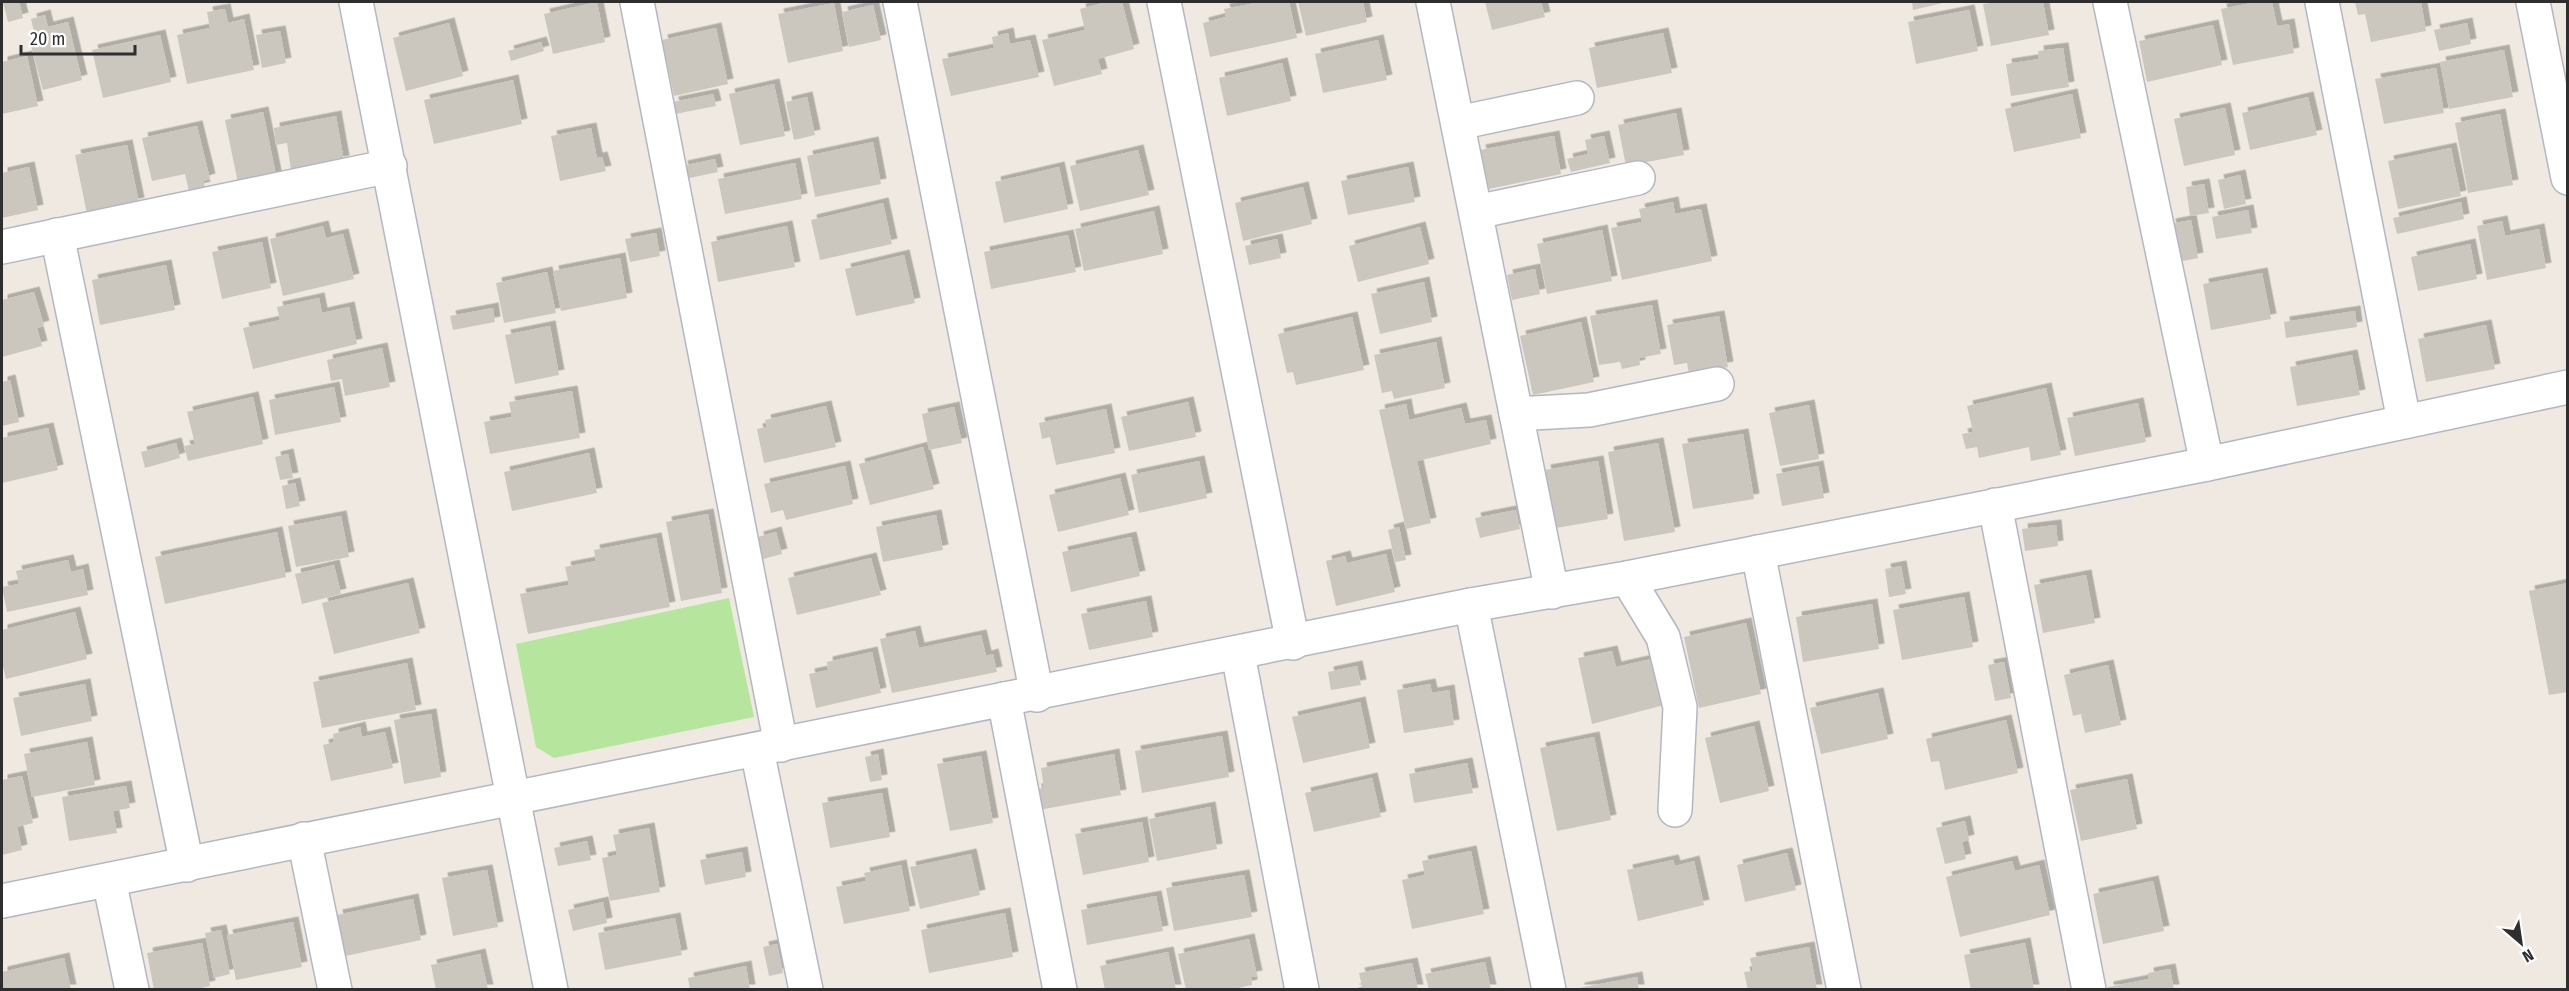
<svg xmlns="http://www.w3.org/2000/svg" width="2569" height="991" font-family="'Fira Sans Condensed',sans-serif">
	<defs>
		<filter id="shadow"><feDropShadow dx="5.5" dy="-5.5" stdDeviation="0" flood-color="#0004"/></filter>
	</defs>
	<rect width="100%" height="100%" fill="#efe9e1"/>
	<polygon fill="#b6e59e" points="729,598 754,717 554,758 536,747 516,644"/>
	<g fill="#cbc7bf" filter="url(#shadow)">
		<polygon points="3,2 19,2 23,18 8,22"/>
		<polygon points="597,2 605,42 553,54 544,14"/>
		<polygon points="1107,2 1122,2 1134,49 1098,59 1102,74 1054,86 1042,40 1085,30 1080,9"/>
		<polygon points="1261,2 1289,2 1297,38 1210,57 1203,23 1226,17 1224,9"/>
		<polygon points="1298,2 1363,2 1367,22 1306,36"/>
		<polygon points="1485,2 1541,2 1545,17 1492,30"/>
		<polygon points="1912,2 1947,2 1913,10"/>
		<polygon points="1996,2 2043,2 2049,35 1991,46 1983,4"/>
		<polygon points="2257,2 2272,2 2277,26 2289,24 2294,53 2233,65 2221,9"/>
		<polygon points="2355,2 2421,2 2426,31 2371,42 2365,14 2358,15"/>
		<polygon points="834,3 843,51 788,63 778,14"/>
		<polygon points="873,5 881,40 849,47 842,12"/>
		<polygon points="225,9 228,23 244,19 254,70 187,84 177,35 210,28 207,12"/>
		<polygon points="1969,10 1978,51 1916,64 1908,22"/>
		<polygon points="45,15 48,27 68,22 82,80 43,90 30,42 36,40 31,19"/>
		<polygon points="449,23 463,76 406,91 393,38"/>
		<polygon points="2467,23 2471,44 2439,51 2434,30"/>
		<polygon points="2213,25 2222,65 2147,82 2139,41"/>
		<polygon points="716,28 728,84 674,96 662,40"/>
		<polygon points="280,31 286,63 262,68 256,35"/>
		<polygon points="1008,33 1010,44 1030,40 1039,77 951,96 942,59 994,48 992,37"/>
		<polygon points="1663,33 1672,73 1597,88 1589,48"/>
		<polygon points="160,35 171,82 103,98 92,50"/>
		<polygon points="1378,40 1387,80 1323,93 1315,54"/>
		<polygon points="541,42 544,51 511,61 508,51"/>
		<polygon points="2063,48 2069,87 2011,96 2006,64 2039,59 2038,51"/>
		<polygon points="2504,50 2513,97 2449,109 2440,62"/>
		<polygon points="27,56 38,106 2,114 2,62"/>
		<polygon points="1282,63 1291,101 1227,116 1219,78"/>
		<polygon points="2436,68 2444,113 2384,124 2375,79"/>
		<polygon points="513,80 522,124 434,144 424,100"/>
		<polygon points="774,84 785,136 740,145 729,94"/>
		<polygon points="713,94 716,106 675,114 673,102"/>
		<polygon points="2072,94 2081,138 2014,152 2005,109"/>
		<polygon points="807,97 815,135 794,140 786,102"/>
		<polygon points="2308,97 2317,135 2250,150 2242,113"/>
		<polygon points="2225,108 2235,155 2184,166 2174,119"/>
		<polygon points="263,112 277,180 239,188 225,120"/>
		<polygon points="1676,113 1684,155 1626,166 1618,125"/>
		<polygon points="2500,114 2513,185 2468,193 2455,123"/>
		<polygon points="336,116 344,161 291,170 287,143 276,145 274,128"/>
		<polygon points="197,126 210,179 203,181 205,187 189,191 185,174 152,181 142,138"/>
		<polygon points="591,128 597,158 602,157 606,171 560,181 551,136"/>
		<polygon points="1554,136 1561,174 1489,189 1480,150"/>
		<polygon points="1604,136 1610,163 1571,172 1567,159 1588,154 1585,140"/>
		<polygon points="873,142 881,184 815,197 807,156"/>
		<polygon points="127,145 139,203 87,214 75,155"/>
		<polygon points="2451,148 2461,196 2398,209 2388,161"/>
		<polygon points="1138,150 1149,195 1080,211 1070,166"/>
		<polygon points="715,159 718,172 685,179 682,166"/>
		<polygon points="795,163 802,199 725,214 718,179"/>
		<polygon points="29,167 38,210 2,218 2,173"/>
		<polygon points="1059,167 1068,209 1004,223 995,182"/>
		<polygon points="1408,167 1415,202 1348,215 1341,181"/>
		<polygon points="2240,175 2246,204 2224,209 2218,180"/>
		<polygon points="2204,184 2209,213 2190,216 2186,187"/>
		<polygon points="1303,187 1312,224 1243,241 1235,203"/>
		<polygon points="1673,202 1675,214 1701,209 1712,261 1622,280 1611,228 1642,222 1639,209"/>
		<polygon points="2461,202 2464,219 2397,234 2393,218"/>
		<polygon points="883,203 892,244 820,260 811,220"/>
		<polygon points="2248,210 2252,233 2216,239 2212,217"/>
		<polygon points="1154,211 1163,254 1084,271 1075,229"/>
		<polygon points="2191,220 2198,258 2178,262 2170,224"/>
		<polygon points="2502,221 2505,236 2539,229 2546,268 2487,280 2477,226"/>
		<polygon points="323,226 326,238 343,234 354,279 283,296 270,239"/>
		<polygon points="787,226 795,267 718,282 711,242"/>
		<polygon points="1420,227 1429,264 1358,282 1349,246"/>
		<polygon points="1602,230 1612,281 1547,294 1537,244"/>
		<polygon points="656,233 660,256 630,262 625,239"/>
		<polygon points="1068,235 1076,272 991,289 984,252"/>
		<polygon points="1277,239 1281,258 1249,265 1245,246"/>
		<polygon points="262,242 271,288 222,299 212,252"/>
		<polygon points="2470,244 2477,279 2418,291 2411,257"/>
		<polygon points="904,255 915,303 856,316 845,269"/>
		<polygon points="620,258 627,298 561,311 553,271"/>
		<polygon points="166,265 175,310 100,325 92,280"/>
		<polygon points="1535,269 1540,294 1512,300 1507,275"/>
		<polygon points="547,272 556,313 504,323 496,283"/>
		<polygon points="2262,273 2271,319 2211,330 2203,284"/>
		<polygon points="1424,282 1432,322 1380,334 1371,294"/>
		<polygon points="34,292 44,326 37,328 42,346 2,357 2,300"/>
		<polygon points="319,298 322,313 349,307 357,344 253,369 243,328 280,320 277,307"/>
		<polygon points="1652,305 1661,354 1639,358 1640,365 1622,369 1620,362 1599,365 1590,316"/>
		<polygon points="493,308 495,322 453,330 450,316"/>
		<polygon points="2355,311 2357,327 2286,338 2284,322"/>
		<polygon points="1719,316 1728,367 1689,374 1687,363 1674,365 1667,325"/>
		<polygon points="1352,317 1364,370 1296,385 1293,372 1287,373 1278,334"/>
		<polygon points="1581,322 1594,382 1533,395 1520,336"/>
		<polygon points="2486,325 2495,369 2426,382 2418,339"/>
		<polygon points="550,326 559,375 515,384 505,335"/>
		<polygon points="1436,342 1445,388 1394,399 1392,391 1382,393 1374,355"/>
		<polygon points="382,348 390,387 345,396 342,379 331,381 327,360"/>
		<polygon points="2352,355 2360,395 2297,406 2290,367"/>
		<polygon points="10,380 19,422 2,426 2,382"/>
		<polygon points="334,387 341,422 275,435 269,400"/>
		<polygon points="2046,388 2061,455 2031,461 2029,447 1979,458 1977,447 1966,449 1962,434 1973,432 1967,406"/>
		<polygon points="572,391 580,438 490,454 484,422 512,417 509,402"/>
		<polygon points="253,397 263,444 188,461 184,446 195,444 187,412"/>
		<polygon points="1188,402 1196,437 1129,451 1121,417"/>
		<polygon points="2138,403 2146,442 2075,456 2067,418"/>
		<polygon points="1406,404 1409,420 1461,408 1465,424 1486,420 1491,444 1417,461 1431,523 1406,529 1379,410"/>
		<polygon points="1809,405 1819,459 1780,466 1769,413"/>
		<polygon points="826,406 836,447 764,463 757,429 767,427 765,420"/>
		<polygon points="954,407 962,443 929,450 922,414"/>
		<polygon points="1106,409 1115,453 1056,465 1050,437 1042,439 1039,423"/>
		<polygon points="48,428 58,470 2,483 2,438"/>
		<polygon points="1743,434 1754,499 1693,509 1682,444"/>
		<polygon points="176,443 180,458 145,468 141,452"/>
		<polygon points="1658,443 1675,532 1624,541 1608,452"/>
		<polygon points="923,447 934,489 870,505 859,464"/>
		<polygon points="589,453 597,493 512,511 504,472"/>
		<polygon points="288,454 293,478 280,480 275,457"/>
		<polygon points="1199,461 1207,498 1139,513 1131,475"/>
		<polygon points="1598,461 1608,519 1556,528 1545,470"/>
		<polygon points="845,466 853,504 786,520 783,510 771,513 764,484"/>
		<polygon points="1818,466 1824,498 1782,506 1776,474"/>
		<polygon points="1120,478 1129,515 1058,532 1049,495"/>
		<polygon points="295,483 300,506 286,509 282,486"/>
		<polygon points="1516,510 1520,529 1480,538 1475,518"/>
		<polygon points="708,514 722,593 681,601 666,522"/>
		<polygon points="936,515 943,550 883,562 876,527"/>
		<polygon points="341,516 349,557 296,567 288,526"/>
		<polygon points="2056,525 2058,546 2025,551 2022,529"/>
		<polygon points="1399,527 1406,560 1395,562 1388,530"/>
		<polygon points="277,532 286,577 165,604 155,557"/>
		<polygon points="776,532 782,554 763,559 758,537"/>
		<polygon points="1131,537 1140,576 1071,592 1062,552"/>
		<polygon points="656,538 670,607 528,634 520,594 569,585 565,567 596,561 594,550"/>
		<polygon points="1386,554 1395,592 1336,606 1326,561 1345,556 1347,563"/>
		<polygon points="871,558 881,595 797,615 788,578"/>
		<polygon points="68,560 71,572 83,569 88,595 7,612 2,587 19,584 16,571"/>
		<polygon points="334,565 341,594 302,604 295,574"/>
		<polygon points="1901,566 1906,594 1889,597 1885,569"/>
		<polygon points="2086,575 2095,623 2043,633 2034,585"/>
		<polygon points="408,583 420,633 334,654 322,603"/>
		<polygon points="2568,583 2568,692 2549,695 2529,591"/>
		<polygon points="1964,597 1973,647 1902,660 1893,610"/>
		<polygon points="1146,601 1153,637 1089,650 1081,614"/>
		<polygon points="1872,604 1879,649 1803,662 1796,617"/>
		<polygon points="75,612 87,659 6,679 2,662 2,630"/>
		<polygon points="1746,623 1761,694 1699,708 1684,637"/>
		<polygon points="915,631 919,648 981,635 986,656 993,654 997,672 892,693 880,639"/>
		<polygon points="1612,651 1616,667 1656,658 1668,704 1592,724 1578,658"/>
		<polygon points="872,652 881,693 816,708 809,674 828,670 827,662"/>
		<polygon points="2004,662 2011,698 1995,701 1988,665"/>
		<polygon points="407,663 416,710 322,728 313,682"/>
		<polygon points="2108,665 2121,725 2085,733 2081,714 2073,716 2064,675"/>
		<polygon points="1357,666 1361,685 1331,690 1328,672"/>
		<polygon points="85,684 92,721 21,736 13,698"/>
		<polygon points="1430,684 1432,693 1449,690 1454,725 1404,733 1397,690"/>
		<polygon points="1878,693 1888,739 1821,754 1810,708"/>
		<polygon points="1360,702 1370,748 1303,763 1292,717"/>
		<polygon points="431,714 441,777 404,784 394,720"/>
		<polygon points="2006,720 2018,773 1945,790 1939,761 1931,762 1926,739"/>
		<polygon points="1754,726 1769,791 1720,803 1705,738"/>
		<polygon points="360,727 362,737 385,732 393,768 331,781 323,745 334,742 333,734"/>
		<polygon points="1222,736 1229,777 1142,793 1135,751"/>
		<polygon points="1594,737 1611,820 1557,831 1540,748"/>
		<polygon points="87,742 95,785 32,797 24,754"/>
		<polygon points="878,754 882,780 870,782 865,757"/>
		<polygon points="1114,754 1121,795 1039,810 1036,789 1044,788 1041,768"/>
		<polygon points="981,756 993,823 950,831 937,764"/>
		<polygon points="1467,763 1473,793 1414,803 1409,774"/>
		<polygon points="22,776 33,823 17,827 22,850 2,855 2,780"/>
		<polygon points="1372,778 1381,817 1314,832 1305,793"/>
		<polygon points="2127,779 2137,829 2081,841 2070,790"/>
		<polygon points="126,786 130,808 113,811 117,833 69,841 62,797"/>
		<polygon points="882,793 890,837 830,848 822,803"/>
		<polygon points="1210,807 1217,849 1157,861 1149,819"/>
		<polygon points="1965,821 1969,840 1962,842 1966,859 1945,864 1936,828"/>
		<polygon points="1142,822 1149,862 1083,875 1075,834"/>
		<polygon points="649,828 660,892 610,901 602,858 617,855 613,835"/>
		<polygon points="587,841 591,860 558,866 554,848"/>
		<polygon points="1471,851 1484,914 1412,929 1402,880 1425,875 1422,861"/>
		<polygon points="742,852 746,877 705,885 700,860"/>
		<polygon points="1787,853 1796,890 1745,902 1737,865"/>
		<polygon points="971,854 980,895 920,909 910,867"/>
		<polygon points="1673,860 1675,866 1694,861 1704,905 1638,921 1627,870"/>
		<polygon points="2012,861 2015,871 2039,865 2050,915 1960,937 1946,877"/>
		<polygon points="901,865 910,911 844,924 836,887 866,881 864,873"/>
		<polygon points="487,870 498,927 453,936 442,878"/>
		<polygon points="1244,875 1252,917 1174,931 1166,888"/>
		<polygon points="2153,881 2164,931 2103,944 2093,894"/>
		<polygon points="1156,896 1163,931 1087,945 1081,910"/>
		<polygon points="413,899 421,940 345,956 337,915"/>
		<polygon points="603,902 607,923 573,931 568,910"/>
		<polygon points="1005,913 1013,957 929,973 921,930"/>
		<polygon points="675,918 682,955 605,970 598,933"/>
		<polygon points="293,922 302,967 236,980 227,935"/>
		<polygon points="221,930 230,974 214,978 205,933"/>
		<polygon points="1249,939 1257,976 1251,977 1252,985 1229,990 1186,990 1178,954"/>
		<polygon points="202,943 210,986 193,990 154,990 147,953"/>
		<polygon points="2025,943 2034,990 1971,990 1964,955"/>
		<polygon points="777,944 783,973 769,976 763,947"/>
		<polygon points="1809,947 1817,990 1748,990 1744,972 1753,971 1750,958"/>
		<polygon points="1168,952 1176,990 1105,990 1100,966"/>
		<polygon points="480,954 488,990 436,990 431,965"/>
		<polygon points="64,958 71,990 2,990 2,972"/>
		<polygon points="1485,962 1491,990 1429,990 1425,974"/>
		<polygon points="1412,963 1418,990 1353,990 1362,986 1359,973"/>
		<polygon points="746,966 750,990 690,990 688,978"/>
		<polygon points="2170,969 2174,990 2108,990 2108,987 2149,979 2148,973"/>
		<polygon points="1637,977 1639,990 1579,990 1579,988"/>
	</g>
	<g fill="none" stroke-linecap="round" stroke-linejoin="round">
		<g stroke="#b4b7c1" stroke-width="36">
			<g id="minor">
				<polyline points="356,2 551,990"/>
				<polyline points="637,2 781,745"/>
				<polyline points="900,2 1037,695"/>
				<polyline points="1164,2 1293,643"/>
				<polyline points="1433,2 1552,592"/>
				<polyline points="2110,2 2207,464"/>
				<polyline points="2322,2 2404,421"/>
				<polyline points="2533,2 2568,178"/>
				<polyline points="1458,123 1577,98"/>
				<polyline points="1476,212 1638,178"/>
				<polyline points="57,235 187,865"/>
				<polyline points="2,247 390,166"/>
				<polyline points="1516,414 1589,410 1717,384"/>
				<polyline points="1995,505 2089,990"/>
				<polyline points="1758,552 1844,990"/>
				<polyline points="1627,578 1663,637 1680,707 1675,810"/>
				<polyline points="1471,605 1549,990"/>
				<polyline points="1238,654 1302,990"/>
				<polyline points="1004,699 1060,990"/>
				<polyline points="757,750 806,990"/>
				<polyline points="304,839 335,990"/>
				<polyline points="109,880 132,990"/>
				<polyline points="2,901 1471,605 1627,578 2207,464 2568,387"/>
			</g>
		</g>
		<use href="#minor" stroke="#fff" stroke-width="33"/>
	</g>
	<rect width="2569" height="991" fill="none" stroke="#2e2e2e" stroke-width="6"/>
	<g transform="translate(2521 943) rotate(151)" stroke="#ffffff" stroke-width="4.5" paint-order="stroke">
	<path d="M0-4.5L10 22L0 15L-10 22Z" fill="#2e2e2e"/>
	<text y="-9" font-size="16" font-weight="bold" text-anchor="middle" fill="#2e2e2e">N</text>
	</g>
	<path d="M21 45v9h114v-9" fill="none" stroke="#2e2e2e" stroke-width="3"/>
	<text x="30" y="45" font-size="18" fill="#2e2e2e" stroke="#ffffff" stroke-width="4.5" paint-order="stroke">20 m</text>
</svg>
